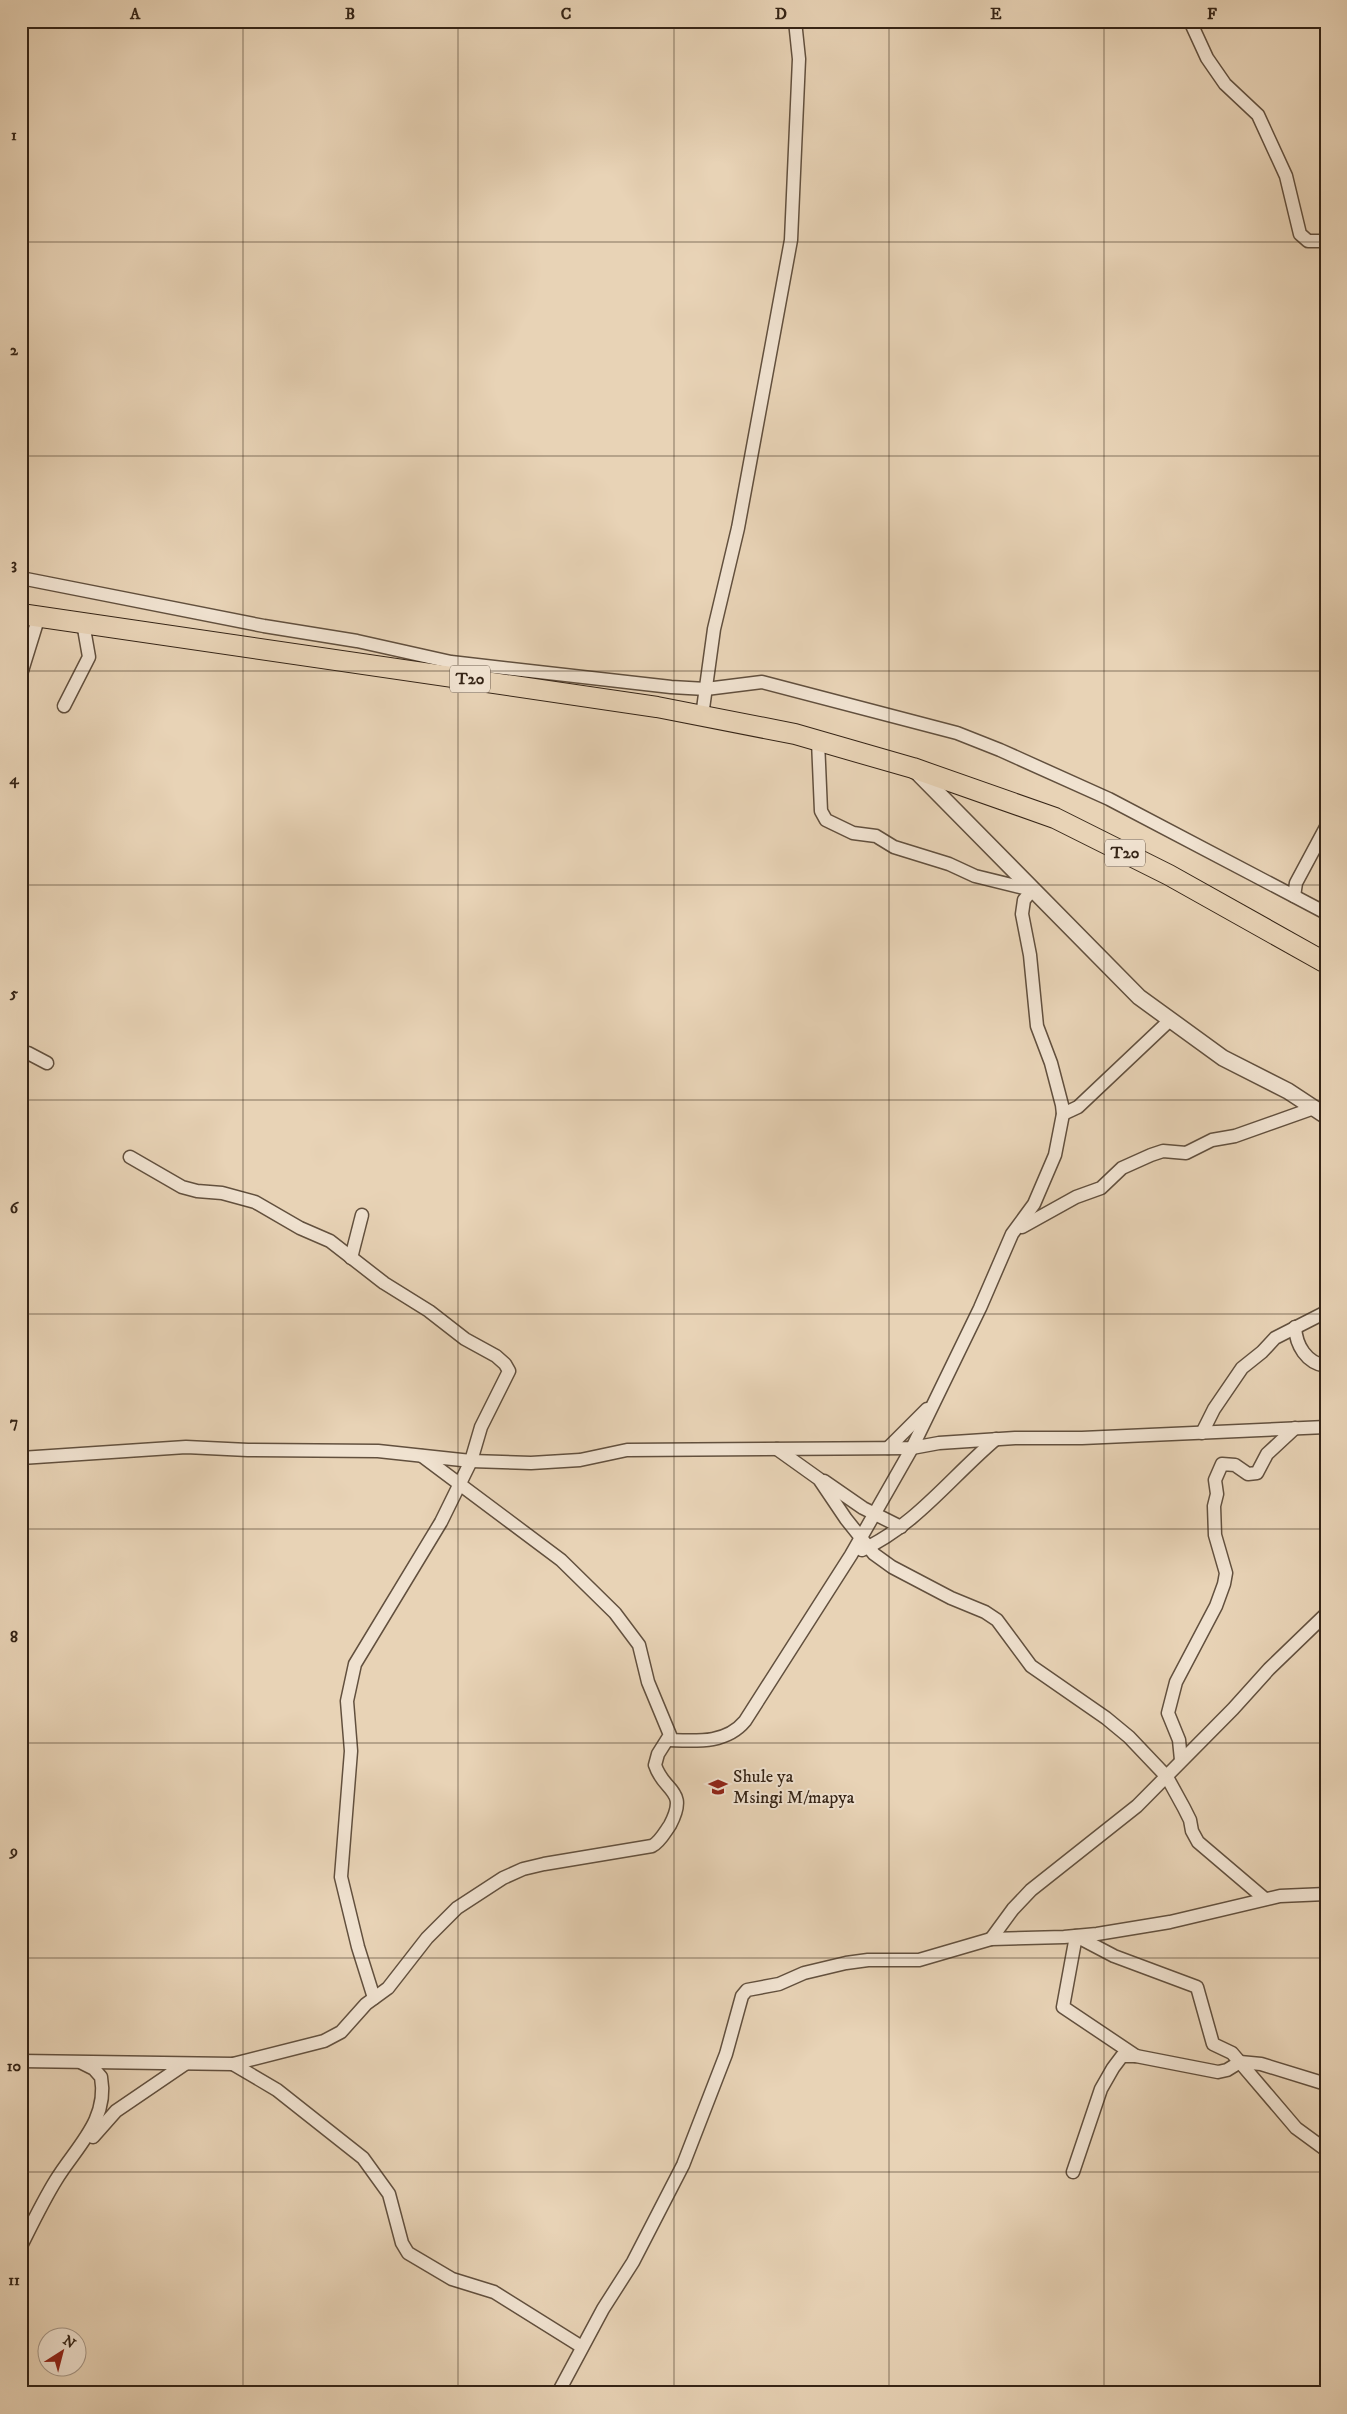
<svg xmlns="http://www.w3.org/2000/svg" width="1347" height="2414" font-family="'IM FELL DW Pica',serif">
	<rect width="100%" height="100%" fill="#e8d3b6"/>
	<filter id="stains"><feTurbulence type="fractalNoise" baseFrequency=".004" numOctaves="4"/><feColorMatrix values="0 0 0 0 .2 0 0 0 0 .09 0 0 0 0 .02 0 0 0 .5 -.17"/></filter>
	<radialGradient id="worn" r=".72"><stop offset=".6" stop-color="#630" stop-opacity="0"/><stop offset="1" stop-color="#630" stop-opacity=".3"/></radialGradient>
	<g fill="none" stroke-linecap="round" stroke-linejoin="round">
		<g stroke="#62503e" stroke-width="15">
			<g id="minor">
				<polyline points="1190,21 1207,58 1225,84 1258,115 1286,176 1300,234 1308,241 1326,241"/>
				<polyline points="21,578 264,626 357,641 451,662 671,687 706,689 762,682 957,733 1000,750 1109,799 1326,913"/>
				<polyline points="21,674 39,616"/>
				<polyline points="64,706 89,657 83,623"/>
				<polyline points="702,716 714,629 738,528 791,240 799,59 795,21"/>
				<polyline points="1294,896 1296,883 1326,827"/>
				<polyline points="21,1057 28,1053 47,1063"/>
				<polyline points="1063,1114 1078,1107 1169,1021"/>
				<polyline points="130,1157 182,1187 197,1191 222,1193 255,1202 300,1228 330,1241 384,1283 429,1311 465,1339 496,1356 505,1364 509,1371 481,1427 471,1461 441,1522 355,1664 347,1701 351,1751 341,1877 358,1947 374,1998"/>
				<polyline points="1022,1227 1076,1197 1101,1188 1122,1168 1151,1155 1163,1151 1186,1153 1212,1140 1235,1136 1314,1108"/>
				<polyline points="351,1258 362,1215"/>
				<path d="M1295 1327C1296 1345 1306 1363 1326 1366"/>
				<polyline points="1202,1433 1214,1409 1242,1368 1262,1352 1275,1338 1326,1312"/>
				<polyline points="888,1448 927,1409"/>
				<polyline points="777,1449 819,1479 846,1519 874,1554 892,1567 951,1598 985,1612 997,1620 1031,1666 1106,1718 1129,1737 1167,1777 1184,1808 1190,1820 1192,1831 1198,1842 1265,1899"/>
				<polyline points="21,1458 186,1447 248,1450 378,1451 471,1461 531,1463 580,1460 627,1450 912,1448 939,1443 1015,1438 1082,1438 1326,1427"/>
				<polyline points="824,1481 863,1508 901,1527"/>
				<path d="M862 1550C916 1525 951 1477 996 1439"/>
				<path d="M669 1740C696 1741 726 1744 745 1721L851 1555 912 1448 980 1308 1012 1234 1034 1204 1055 1155 1063 1114 1062 1105 1051 1063 1037 1026 1030 955 1022 914 1024 900 1032 890 975 876 949 864 894 847 876 836 853 833 826 820 821 811 818 741"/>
				<polyline points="1181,1760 1179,1740 1168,1713 1176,1682 1216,1606 1224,1584 1226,1573 1215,1535 1214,1506 1217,1494 1215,1480 1222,1464 1235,1465 1248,1474 1257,1473 1267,1454 1295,1428"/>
				<polyline points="991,1939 1013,1909 1031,1890 1137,1806 1233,1709 1269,1669 1326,1614"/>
				<polyline points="1136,2056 1063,2007 1076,1936 1114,1956 1197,1987 1213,2044 1232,2053 1296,2128 1326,2150"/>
				<path d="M21 2061 233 2064 324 2041 341 2032 366 2004 388 1988 427 1938 457 1908 503 1878 523 1869 544 1864 652 1846C660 1842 665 1832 670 1825 689 1789 664 1793 655 1765L658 1754 670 1735 648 1682 639 1645 615 1613 561 1560 422 1456"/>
				<polyline points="233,2064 277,2090 363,2158 389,2194 402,2243 408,2253 452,2279 494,2292 582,2347"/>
				<polyline points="93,2137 116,2111 185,2064"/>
				<polyline points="1073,2172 1101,2089 1113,2068 1122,2056 1136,2056 1218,2072 1227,2070 1240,2062 1261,2064 1326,2084"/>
				<path d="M21 2246C32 2224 43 2201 56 2180 76 2147 109 2120 101 2077L94 2069 82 2063"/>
				<polyline points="558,2393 603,2309 633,2262 683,2165 726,2054 742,1996 747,1990 779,1984 804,1973 846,1963 868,1960 919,1960 991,1939 1064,1937 1097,1934 1170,1922 1280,1896 1326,1894"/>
			</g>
		</g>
		<g stroke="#62503e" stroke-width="18">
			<polyline id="tertiary" points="914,769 1139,997 1223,1058 1288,1091 1326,1116"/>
		</g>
		<g stroke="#352416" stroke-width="22">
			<polyline id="primary" points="21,614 657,707 795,734 913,768 1055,818 1169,875 1326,963"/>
		</g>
		<use href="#minor" stroke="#f0e2d0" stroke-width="12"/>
		<use href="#tertiary" stroke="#f0e2d0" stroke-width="15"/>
		<use href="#primary" stroke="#e8d3b6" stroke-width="20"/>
	</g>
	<path fill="none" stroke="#352416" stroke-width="1" stroke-opacity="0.55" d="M243 21V2393M458 21V2393M674 21V2393M889 21V2393M1104 21V2393M21 242H1326M21 456H1326M21 671H1326M21 885H1326M21 1100H1326M21 1314H1326M21 1529H1326M21 1743H1326M21 1958H1326M21 2172H1326"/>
	<defs>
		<g id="school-bare" transform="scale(1.5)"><path d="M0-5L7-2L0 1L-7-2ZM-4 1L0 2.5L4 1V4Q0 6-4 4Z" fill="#8f2418" stroke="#f0e2d0" stroke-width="2.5" paint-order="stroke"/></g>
	</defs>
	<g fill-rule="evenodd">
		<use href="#school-bare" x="718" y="1787"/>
	</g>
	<g text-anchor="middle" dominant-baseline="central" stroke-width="4" stroke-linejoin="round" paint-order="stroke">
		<g fill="#f0e2d0" stroke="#6d5d4e" stroke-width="1">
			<rect x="450" y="665.5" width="40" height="27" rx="4"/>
			<rect x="1105" y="839.5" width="40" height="27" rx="4"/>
		</g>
		<g font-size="16" font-weight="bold" fill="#352416">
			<text x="470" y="679">T20</text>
			<text x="1125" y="853">T20</text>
		</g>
		<g font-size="18" fill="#352416" stroke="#f0e2d0" text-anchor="start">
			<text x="733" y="1777">Shule ya<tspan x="733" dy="21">Msingi M/mapya</tspan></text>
		</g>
	</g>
	<rect width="1347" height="2414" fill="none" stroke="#e8d3b6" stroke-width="55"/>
	<g transform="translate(62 2352) rotate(36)"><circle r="24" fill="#f0e2d0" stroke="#a59686"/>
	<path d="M0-4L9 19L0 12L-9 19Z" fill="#8f2418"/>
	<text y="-8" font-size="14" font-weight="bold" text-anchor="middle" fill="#352416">N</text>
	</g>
	<rect x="28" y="28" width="1292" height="2358" fill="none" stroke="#352416" stroke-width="2"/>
	<g font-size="16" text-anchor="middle" font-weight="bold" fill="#352416">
		<text x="135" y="19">A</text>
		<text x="350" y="19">B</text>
		<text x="566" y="19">C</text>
		<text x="781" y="19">D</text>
		<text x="996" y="19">E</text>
		<text x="1212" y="19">F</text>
		<text x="14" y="140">1</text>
		<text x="14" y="355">2</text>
		<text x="14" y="569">3</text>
		<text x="14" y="784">4</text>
		<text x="14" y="998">5</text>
		<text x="14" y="1213">6</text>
		<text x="14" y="1427">7</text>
		<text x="14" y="1642">8</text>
		<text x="14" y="1856">9</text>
		<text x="14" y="2071">10</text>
		<text x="14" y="2285">11</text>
	</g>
	<rect width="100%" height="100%" filter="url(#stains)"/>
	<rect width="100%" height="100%" fill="url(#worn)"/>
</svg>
